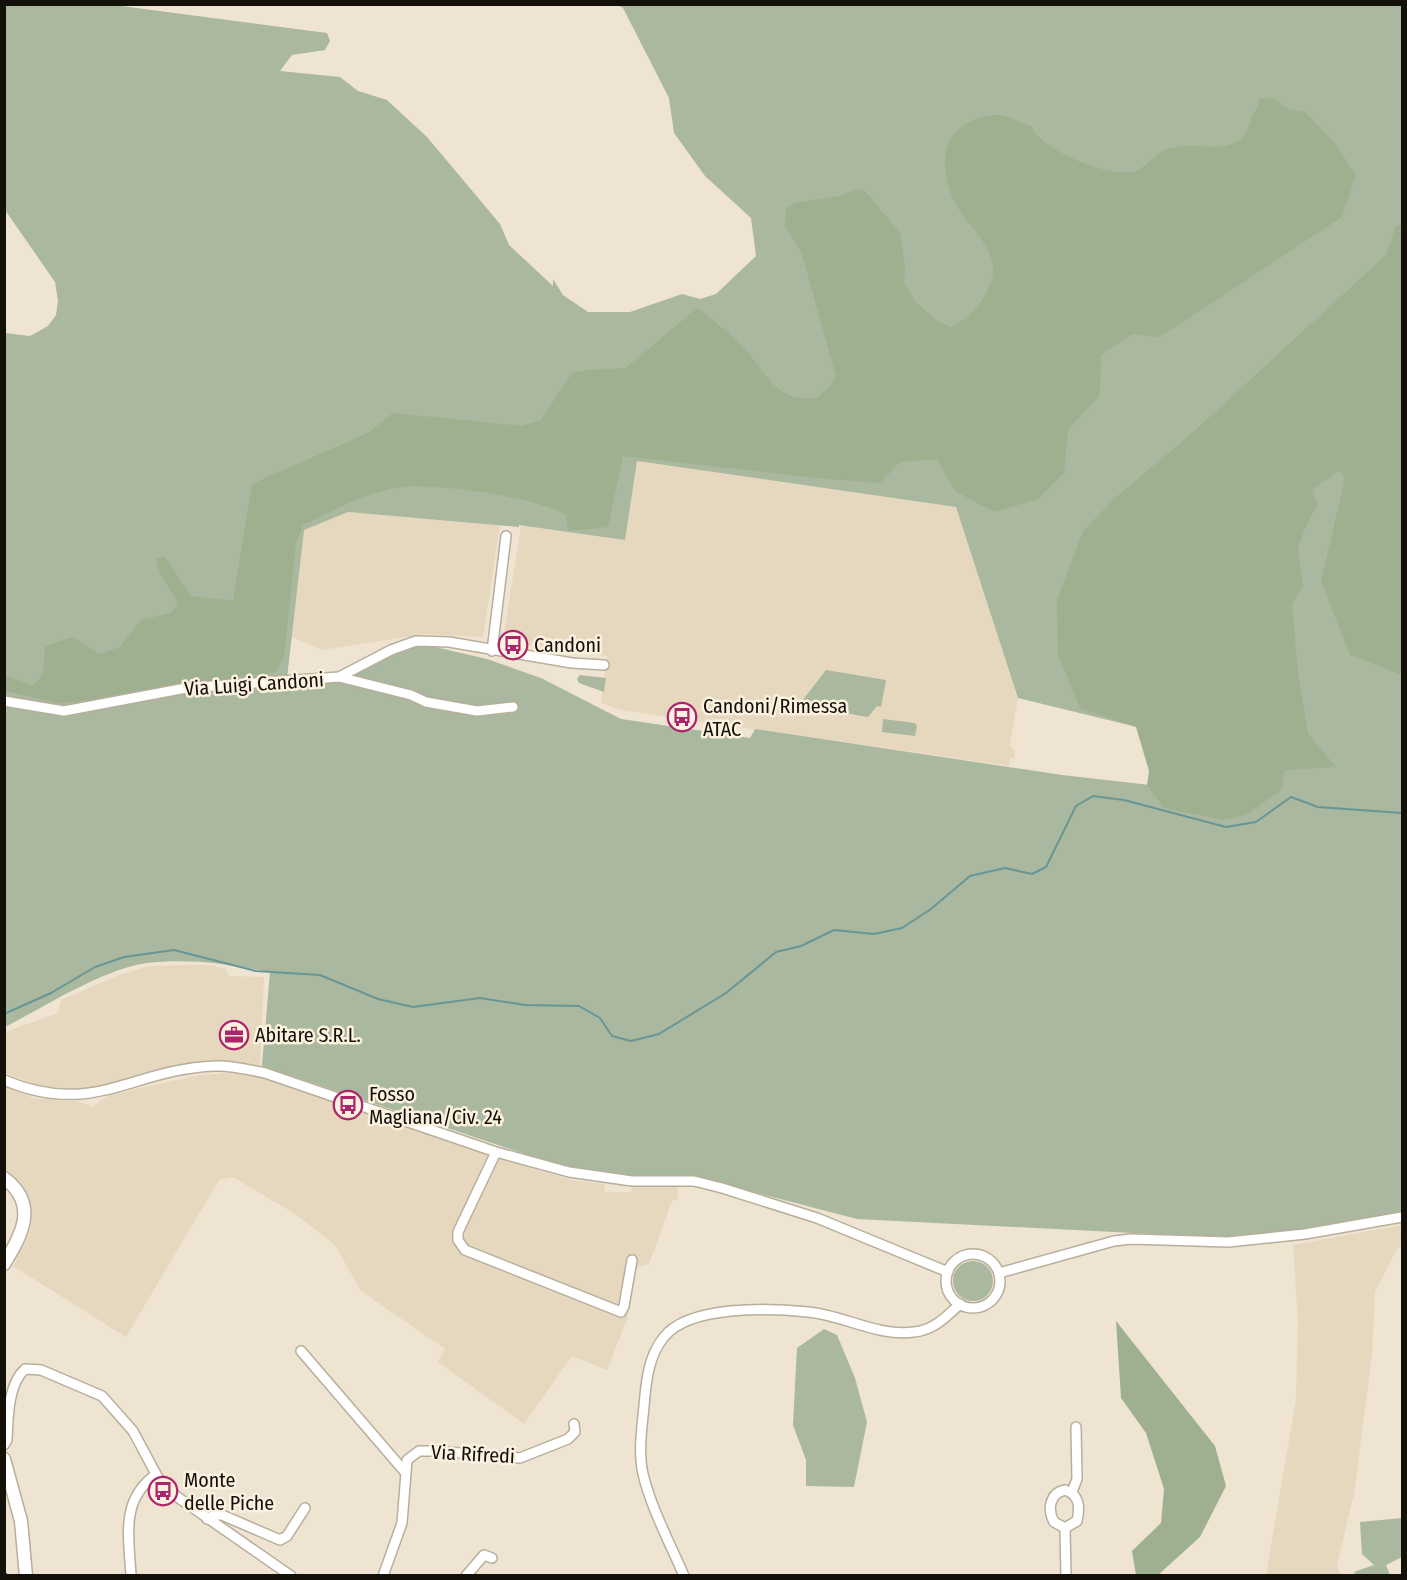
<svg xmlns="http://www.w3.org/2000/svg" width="1407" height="1580" font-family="'Fira Sans Condensed',sans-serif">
	<rect width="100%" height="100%" fill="#efe4d1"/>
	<g fill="#e6d8be">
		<polygon points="637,461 957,507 1018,698 1010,745 1015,751 1014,758 1010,759 1009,766 621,710 601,703 607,656 503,641 521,525 621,538"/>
		<polygon points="348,512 500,525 483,637 425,634 322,650 290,636 304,530"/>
		<polygon points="178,965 211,965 226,969 229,976 264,977 260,1066 201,1061 88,1088 65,1089 48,1089 5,1073 5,1032 58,1013 61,1000 119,975 149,966"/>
		<polygon points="227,1073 260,1077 508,1161 570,1180 604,1184 605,1192 631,1192 632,1186 677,1186 678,1199 672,1201 649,1264 637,1267 627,1319 607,1370 572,1356 524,1424 438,1362 445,1349 361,1291 335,1245 295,1214 233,1177 219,1180 126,1337 13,1266 29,1235 32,1219 27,1193 20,1182 5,1171 5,1086 33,1098 80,1102 92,1107 109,1095 199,1075"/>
		<polygon points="1402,1225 1402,1244 1396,1251 1375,1292 1372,1355 1354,1494 1337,1565 1341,1575 1266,1575 1296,1399 1298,1322 1293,1245"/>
	</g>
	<g fill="#a9b89e" fill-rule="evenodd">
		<path d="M5 5H114L327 33 330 41 325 50 292 55 280 71 340 77 358 91 387 100 427 137 500 224 509 245 553 286V279L563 295 588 312H630L682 294 700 299 716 294 756 256 751 218 705 176 674 133 669 98 623 8 618 5H1402V1216L1232 1238 857 1219 708 1180 596 1175 564 1167 262 1066 270 972C228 964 189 958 147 963 103 969 44 1007 5 1027V333L30 336 48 326 56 315 58 301 55 282 5 210ZM637 461 956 507 1018 698 1141 728 1159 786 1062 775 755 729 750 738 621 719 541 678 487 659 435 647H409L320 682 287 678 304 530 348 512 519 527V525L625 540Z"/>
		<polygon points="826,670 886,680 881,707 877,706 868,717 799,705"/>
		<polygon points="580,675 606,678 604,692 579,683 577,679"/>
		<polygon points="883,719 915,723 917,726 915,736 882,732"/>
		<circle cx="973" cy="1281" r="20"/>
		<polygon points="824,1329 837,1335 855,1378 867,1422 854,1487 806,1486 806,1460 793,1425 797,1348"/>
		<polygon points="1402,1518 1402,1557 1386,1565 1390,1575 1356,1575 1354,1572 1374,1565 1362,1554 1360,1522"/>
	</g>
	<g fill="#9eb08f">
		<path d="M1273 98 1290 110 1304 111 1333 141 1356 175 1342 217 1160 337 1132 334 1101 355 1100 396 1068 429 1064 473 1038 499 994 512 955 491 937 459 900 462 880 483 816 478 623 456 608 527 568 531 566 515C539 497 426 481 393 488 362 495 332 511 303 525L296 543 284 656 276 672 75 702 58 703 5 691 4 675 33 686 43 674 45 646 73 637 99 654 120 647 141 620 171 613 178 603 160 574 156 558 165 557 191 596 233 601 252 484 368 433 393 413 522 426 541 420 572 373 588 370 626 368 697 308C713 320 731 334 744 348 768 374 775 403 817 398L829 387 836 376 801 251 785 226 786 208 795 203 840 196 856 189 865 191 900 233 905 265 904 284 916 302 937 321 952 327C972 316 999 287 992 261 986 236 960 219 951 194 936 152 949 119 996 115 1007 114 1020 123 1031 126 1041 150 1105 176 1131 172 1147 169 1154 153 1170 148 1202 139 1239 163 1251 120 1253 112 1259 109 1259 99Z"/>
		<polygon points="1402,225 1402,675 1350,655 1321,581 1345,479 1339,470 1312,490 1318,504 1305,528 1298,548 1303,586 1292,604 1298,673 1308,734 1336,767 1285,770 1281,790 1246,815 1223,820 1164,808 1147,785 1149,771 1136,727 1080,708 1058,654 1057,600 1083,531 1115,498 1190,435 1386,255 1396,226"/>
		<polygon points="1116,1321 1215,1446 1226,1486 1200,1537 1158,1575 1136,1575 1132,1551 1161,1523 1164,1489 1146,1433 1121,1398"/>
	</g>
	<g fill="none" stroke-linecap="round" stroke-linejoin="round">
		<polyline stroke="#689697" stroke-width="2" points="4,1014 51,993 95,967 124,957 174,950 256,971 320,975 378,999 413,1007 480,998 525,1005 579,1006 600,1018 612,1036 631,1041 659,1034 726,993 776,952 801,946 834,930 874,934 902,928 931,909 970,876 1005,868 1032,874 1046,867 1076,806 1093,796 1124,800 1226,827 1256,822 1291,797 1318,807 1402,813"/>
		<g stroke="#b8ae9c" stroke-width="12">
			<g id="minor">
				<polyline points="492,651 506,536"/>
				<polyline points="339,677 411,695 426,702 477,711 513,707"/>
				<polyline points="4,701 64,711 186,688 339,677 391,650 416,641 449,642 572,663 604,665"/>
				<path d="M4 1080C93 1118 132 1069 215 1066 232 1065 249 1070 265 1073L496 1152 569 1172 632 1181H694L722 1188 817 1218 948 1272"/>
				<polyline points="496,1152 458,1232 458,1240 465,1250 621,1312 624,1306 632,1260"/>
				<circle cx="973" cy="1281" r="27"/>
				<polyline points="999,1273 1114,1241 1131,1239 1228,1242 1305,1234 1402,1217"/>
				<polyline points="301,1351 405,1472"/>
				<path d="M4 1445 7 1440C8 1418 8 1384 25 1369L41 1370 102 1396 133 1431 163 1487 291 1576"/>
				<path d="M1065 1490C1080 1495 1080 1507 1077 1521L1065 1528 1054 1522C1047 1509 1050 1493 1065 1490Z"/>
				<polyline points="1072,1492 1077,1479 1076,1427"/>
				<polyline points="207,1519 214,1515 222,1515 280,1540 287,1536 305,1508"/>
				<polyline points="1065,1528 1066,1576"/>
				<path d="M131 1576C129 1537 120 1501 155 1475"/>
				<polyline points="383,1576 402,1523 407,1460 419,1451 436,1451 520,1458 568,1439 575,1432 574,1424"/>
				<polyline points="466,1576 484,1555 492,1558"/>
				<path d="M684 1576C670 1543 651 1508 643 1474 638 1452 642 1428 644 1406 646 1383 648 1356 664 1337 689 1305 770 1308 808 1312 843 1315 878 1337 914 1332 934 1330 946 1317 960 1304"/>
			</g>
		</g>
		<g stroke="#b8ae9c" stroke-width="15">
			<g id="major">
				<path d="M4 1178C39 1204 22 1235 4 1264"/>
				<polyline points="4,1459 21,1521 26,1576"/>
			</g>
		</g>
		<use href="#minor" stroke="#fff" stroke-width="9"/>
		<use href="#major" stroke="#fff" stroke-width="12"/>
		<polyline stroke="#2f2a22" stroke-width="2" stroke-dasharray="8 8" stroke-linecap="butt" points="4,1557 6,1576"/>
	</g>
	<defs>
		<g id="bus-ring" transform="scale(1.5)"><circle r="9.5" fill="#fcf1de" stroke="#ab256b" stroke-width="1.5"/><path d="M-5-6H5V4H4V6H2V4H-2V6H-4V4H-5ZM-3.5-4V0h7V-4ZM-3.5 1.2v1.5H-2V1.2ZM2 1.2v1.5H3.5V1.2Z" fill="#ab256b"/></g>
		<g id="office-ring" transform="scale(1.5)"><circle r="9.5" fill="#fcf1de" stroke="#ab256b" stroke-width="1.5"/><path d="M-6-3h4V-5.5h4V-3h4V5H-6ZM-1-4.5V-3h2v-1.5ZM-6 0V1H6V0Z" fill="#ab256b"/></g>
	</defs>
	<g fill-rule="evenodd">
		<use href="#bus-ring" x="513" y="645"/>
		<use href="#bus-ring" x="682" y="717"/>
		<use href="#office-ring" x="234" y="1035"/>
		<use href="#bus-ring" x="348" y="1105"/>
		<use href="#bus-ring" x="163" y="1491"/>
	</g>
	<g text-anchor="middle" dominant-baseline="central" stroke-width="5" stroke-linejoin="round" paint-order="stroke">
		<g font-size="20" fill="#130f09" stroke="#fcf1de" text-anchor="start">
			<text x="534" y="645">Candoni</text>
			<text x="703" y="706">Candoni/Rimessa<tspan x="703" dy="23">ATAC</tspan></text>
			<text x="255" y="1035">Abitare S.R.L.</text>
			<text x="369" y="1094">Fosso<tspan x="369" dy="23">Magliana/Civ. 24</tspan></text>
			<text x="184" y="1480">Monte<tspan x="184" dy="23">delle Piche</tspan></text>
		</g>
		<g font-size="20" fill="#130f09" stroke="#fcf1de">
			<text transform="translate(254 684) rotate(-4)">Via Luigi Candoni</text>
			<text transform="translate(473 1454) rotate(3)">Via Rifredi</text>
		</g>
	</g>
	<rect width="1407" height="1580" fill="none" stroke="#130f09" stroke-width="12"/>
</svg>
